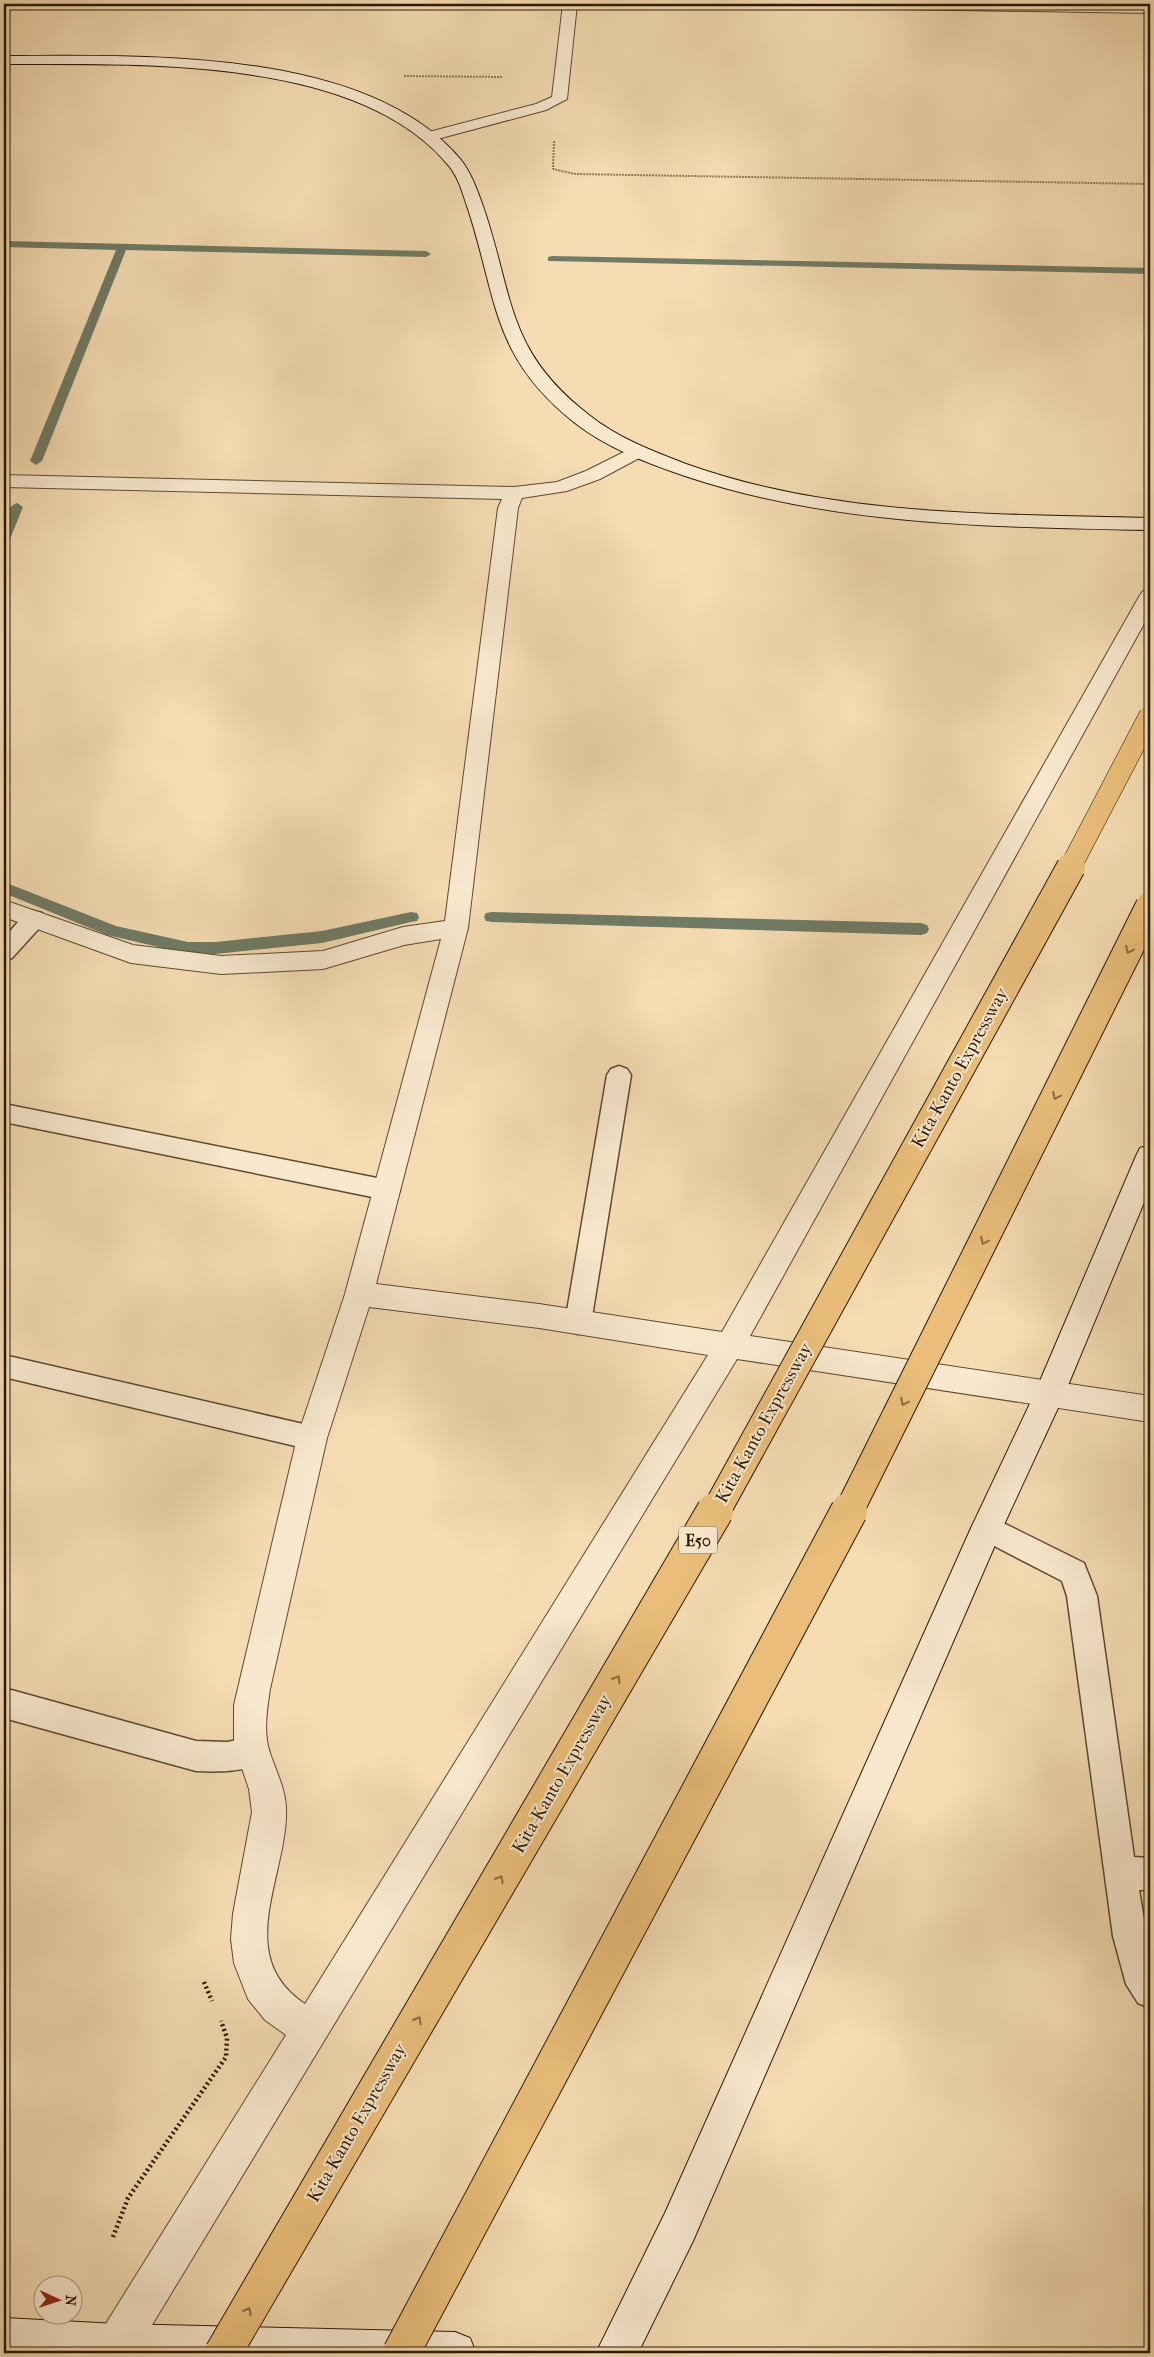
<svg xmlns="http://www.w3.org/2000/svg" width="1154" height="2357" font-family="'IM FELL French Canon',serif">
	<rect width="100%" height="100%" fill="#f5dcb3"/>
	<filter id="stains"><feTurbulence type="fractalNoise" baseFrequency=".004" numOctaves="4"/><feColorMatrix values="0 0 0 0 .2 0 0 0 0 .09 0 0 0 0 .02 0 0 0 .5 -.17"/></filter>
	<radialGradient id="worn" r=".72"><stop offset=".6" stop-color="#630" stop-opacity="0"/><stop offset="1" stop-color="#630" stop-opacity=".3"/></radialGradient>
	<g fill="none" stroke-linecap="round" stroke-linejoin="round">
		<g fill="#6f7b65" fill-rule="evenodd">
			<polygon points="4,241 426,251 431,254 426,257 126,250 42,461 36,465 30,461 116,250 4,247"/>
			<polygon points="552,256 1150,268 1150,274 548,261 548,257"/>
			<path d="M17 503 23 507 10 539 4 543C4 531 3 507 17 503Z"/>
			<polygon points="4,882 116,926 188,942 216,942 322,931 411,912 417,913 419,917 417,921 411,922 322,943 216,954 188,954 107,935 4,893"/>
			<polygon points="492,912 921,923 927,925 929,929 927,933 921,935 492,922 486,921 484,917 486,913"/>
		</g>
		<g stroke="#5d4a2e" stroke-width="3">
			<g id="lane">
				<polygon points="34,911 42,913 45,919 42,925 12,958 4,960 4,938 26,913"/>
				<polygon points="619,1066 627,1069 631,1075 591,1323 587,1331 578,1334 569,1331 565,1323 607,1075 611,1069"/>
				<polygon points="4,1104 387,1180 396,1183 400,1190 396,1197 387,1200 4,1122"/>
				<polygon points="4,1355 312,1426 322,1429 326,1438 322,1447 312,1450 4,1377"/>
				<polygon points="987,1515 1084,1563 1097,1596 1134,1857 1150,1858 1150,1890 1139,1890 1150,1955 1150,2008 1138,2003 1126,1984 1113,1936 1067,1596 1062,1581 977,1537 973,1528 977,1519"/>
				<path d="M4 1688 196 1741 227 1742 253 1737 264 1741 269 1752 264 1763C241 1772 220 1772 196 1771L4 1718Z"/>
			</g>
		</g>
		<g stroke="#5d4a2e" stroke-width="2">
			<g id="street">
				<polygon points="563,4 577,4 567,99 546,110 430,141 425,139 422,136 425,133 536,104 552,97"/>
				<polygon points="828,4 1150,5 1150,13 835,8"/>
				<path d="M636 446 643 448 646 452 643 456 600 479 567 491 522 498 518 508 468 928 376 1284 539 1304 722 1332 1140 595 1143 591 1150 589V613L750 1336 1150 1396V1422L737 1359 135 2353H92L97 2338 286 2035 265 2020 248 1999 234 1963 231 1939 233 1914 252 1812 249 1789 234 1745V1705L297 1438 345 1294 441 939 404 945 323 969 221 974 131 963 4 917V900L133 945 221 956 323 951 403 927 445 921 498 508 502 499 4 487V475L514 487 557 482 586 471ZM369 1307 539 1328 708 1355 305 2004C231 1955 289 1874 286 1807 285 1788 276 1771 270 1753 263 1732 267 1710 270 1689L327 1438Z"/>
			</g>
		</g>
		<g stroke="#2a1901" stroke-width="2">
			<g id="secondary">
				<path d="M4 56C140 56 366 46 461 160 472 174 478 192 484 209 514 298 506 351 589 415 618 438 652 451 686 464 834 517 995 514 1150 518V530C994 527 834 526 685 476 647 463 607 448 575 423 491 356 498 301 468 209 463 195 459 178 449 166 358 54 136 65 4 64Z"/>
				<polygon points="1150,1145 1150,1188 1064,1395 1002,1529 693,2241 638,2353 596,2353 665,2213 971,1528 1034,1395 1136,1156 1140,1148"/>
				<polygon points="4,2318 118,2324 455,2332 470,2338 476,2353 4,2353"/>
			</g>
		</g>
		<g stroke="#2a1901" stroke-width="2" stroke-dasharray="0.5 1" stroke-linecap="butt">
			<polyline points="404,76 503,77"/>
			<polyline points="554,141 553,169 575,174 1150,184"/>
		</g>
		<g stroke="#2a1901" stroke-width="4.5" stroke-dasharray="2 3" stroke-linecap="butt">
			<polyline points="204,1982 212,2001"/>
			<polyline points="113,2237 128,2198 226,2057 227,2038 221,2021"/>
		</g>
		<use href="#lane" fill="#f8e8ce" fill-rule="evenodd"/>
		<use href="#street" fill="#f8e8ce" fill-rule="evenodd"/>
		<use href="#secondary" fill="#f8e8ce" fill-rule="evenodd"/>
		<g stroke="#2a1901" stroke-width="22" stroke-linecap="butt">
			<polyline id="highway-bridge-far2" points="1070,868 1150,715"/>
		</g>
		<g stroke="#2a1901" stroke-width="30" stroke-linecap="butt">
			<g id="highway-bridge-far1">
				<polyline points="715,1513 1071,867"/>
				<polyline points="848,1513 1150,906"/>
			</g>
		</g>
		<g stroke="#2a1901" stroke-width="38" stroke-linecap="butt">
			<g id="highway-bridge">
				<polyline points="223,2353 715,1511"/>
				<polyline points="401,2353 849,1511"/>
			</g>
		</g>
		<use href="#highway-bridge-far2" stroke="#eabe7a" stroke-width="21"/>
		<use href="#highway-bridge-far1" stroke="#eabe7a" stroke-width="28"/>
		<use href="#highway-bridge" stroke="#eabe7a" stroke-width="36"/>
	</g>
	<defs><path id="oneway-chevron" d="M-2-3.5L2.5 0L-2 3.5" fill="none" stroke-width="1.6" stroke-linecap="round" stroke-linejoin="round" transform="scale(1.25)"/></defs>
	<g stroke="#8a6c3e">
		<use href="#oneway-chevron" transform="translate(1129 950) rotate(116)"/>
		<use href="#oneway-chevron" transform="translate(1056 1096) rotate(116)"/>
		<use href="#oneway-chevron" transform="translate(984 1241) rotate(116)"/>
		<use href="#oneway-chevron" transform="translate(904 1402) rotate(116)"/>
		<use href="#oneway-chevron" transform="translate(617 1679) rotate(-60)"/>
		<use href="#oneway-chevron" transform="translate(500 1879) rotate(-60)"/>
		<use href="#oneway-chevron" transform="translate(418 2020) rotate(-60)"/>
		<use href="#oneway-chevron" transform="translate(248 2311) rotate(-60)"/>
	</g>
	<g text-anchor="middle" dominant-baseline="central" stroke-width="4" stroke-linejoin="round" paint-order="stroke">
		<rect fill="#f8e8ce" stroke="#68573e" stroke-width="1" x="679" y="1526.5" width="38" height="27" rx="4"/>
		<g font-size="16" font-weight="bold" fill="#2a1901">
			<text x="698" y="1540">E50</text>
		</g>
		<g font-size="18" fill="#2a1901" stroke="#f8e8ce">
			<text transform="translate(960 1068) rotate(-61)">Kita-Kanto Expressway</text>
			<text transform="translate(764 1423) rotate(-61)">Kita-Kanto Expressway</text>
			<text transform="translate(562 1774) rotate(-60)">Kita-Kanto Expressway</text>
			<text transform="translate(357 2123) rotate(-60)">Kita-Kanto Expressway</text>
		</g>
	</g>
	<rect width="1154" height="2357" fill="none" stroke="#f5dcb3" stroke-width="20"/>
	<rect x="5" y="5" width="1144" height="2347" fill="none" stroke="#2a1901" stroke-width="2.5"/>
	<rect x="10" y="10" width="1134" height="2337" fill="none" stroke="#2a1901"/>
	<g transform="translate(58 2300) rotate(93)"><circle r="24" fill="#f8e8ce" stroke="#a6957c"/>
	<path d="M0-4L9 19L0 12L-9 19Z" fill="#8f2418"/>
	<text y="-8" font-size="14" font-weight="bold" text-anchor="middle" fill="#2a1901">N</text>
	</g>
	<rect width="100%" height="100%" filter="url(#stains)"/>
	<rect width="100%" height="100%" fill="url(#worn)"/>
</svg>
